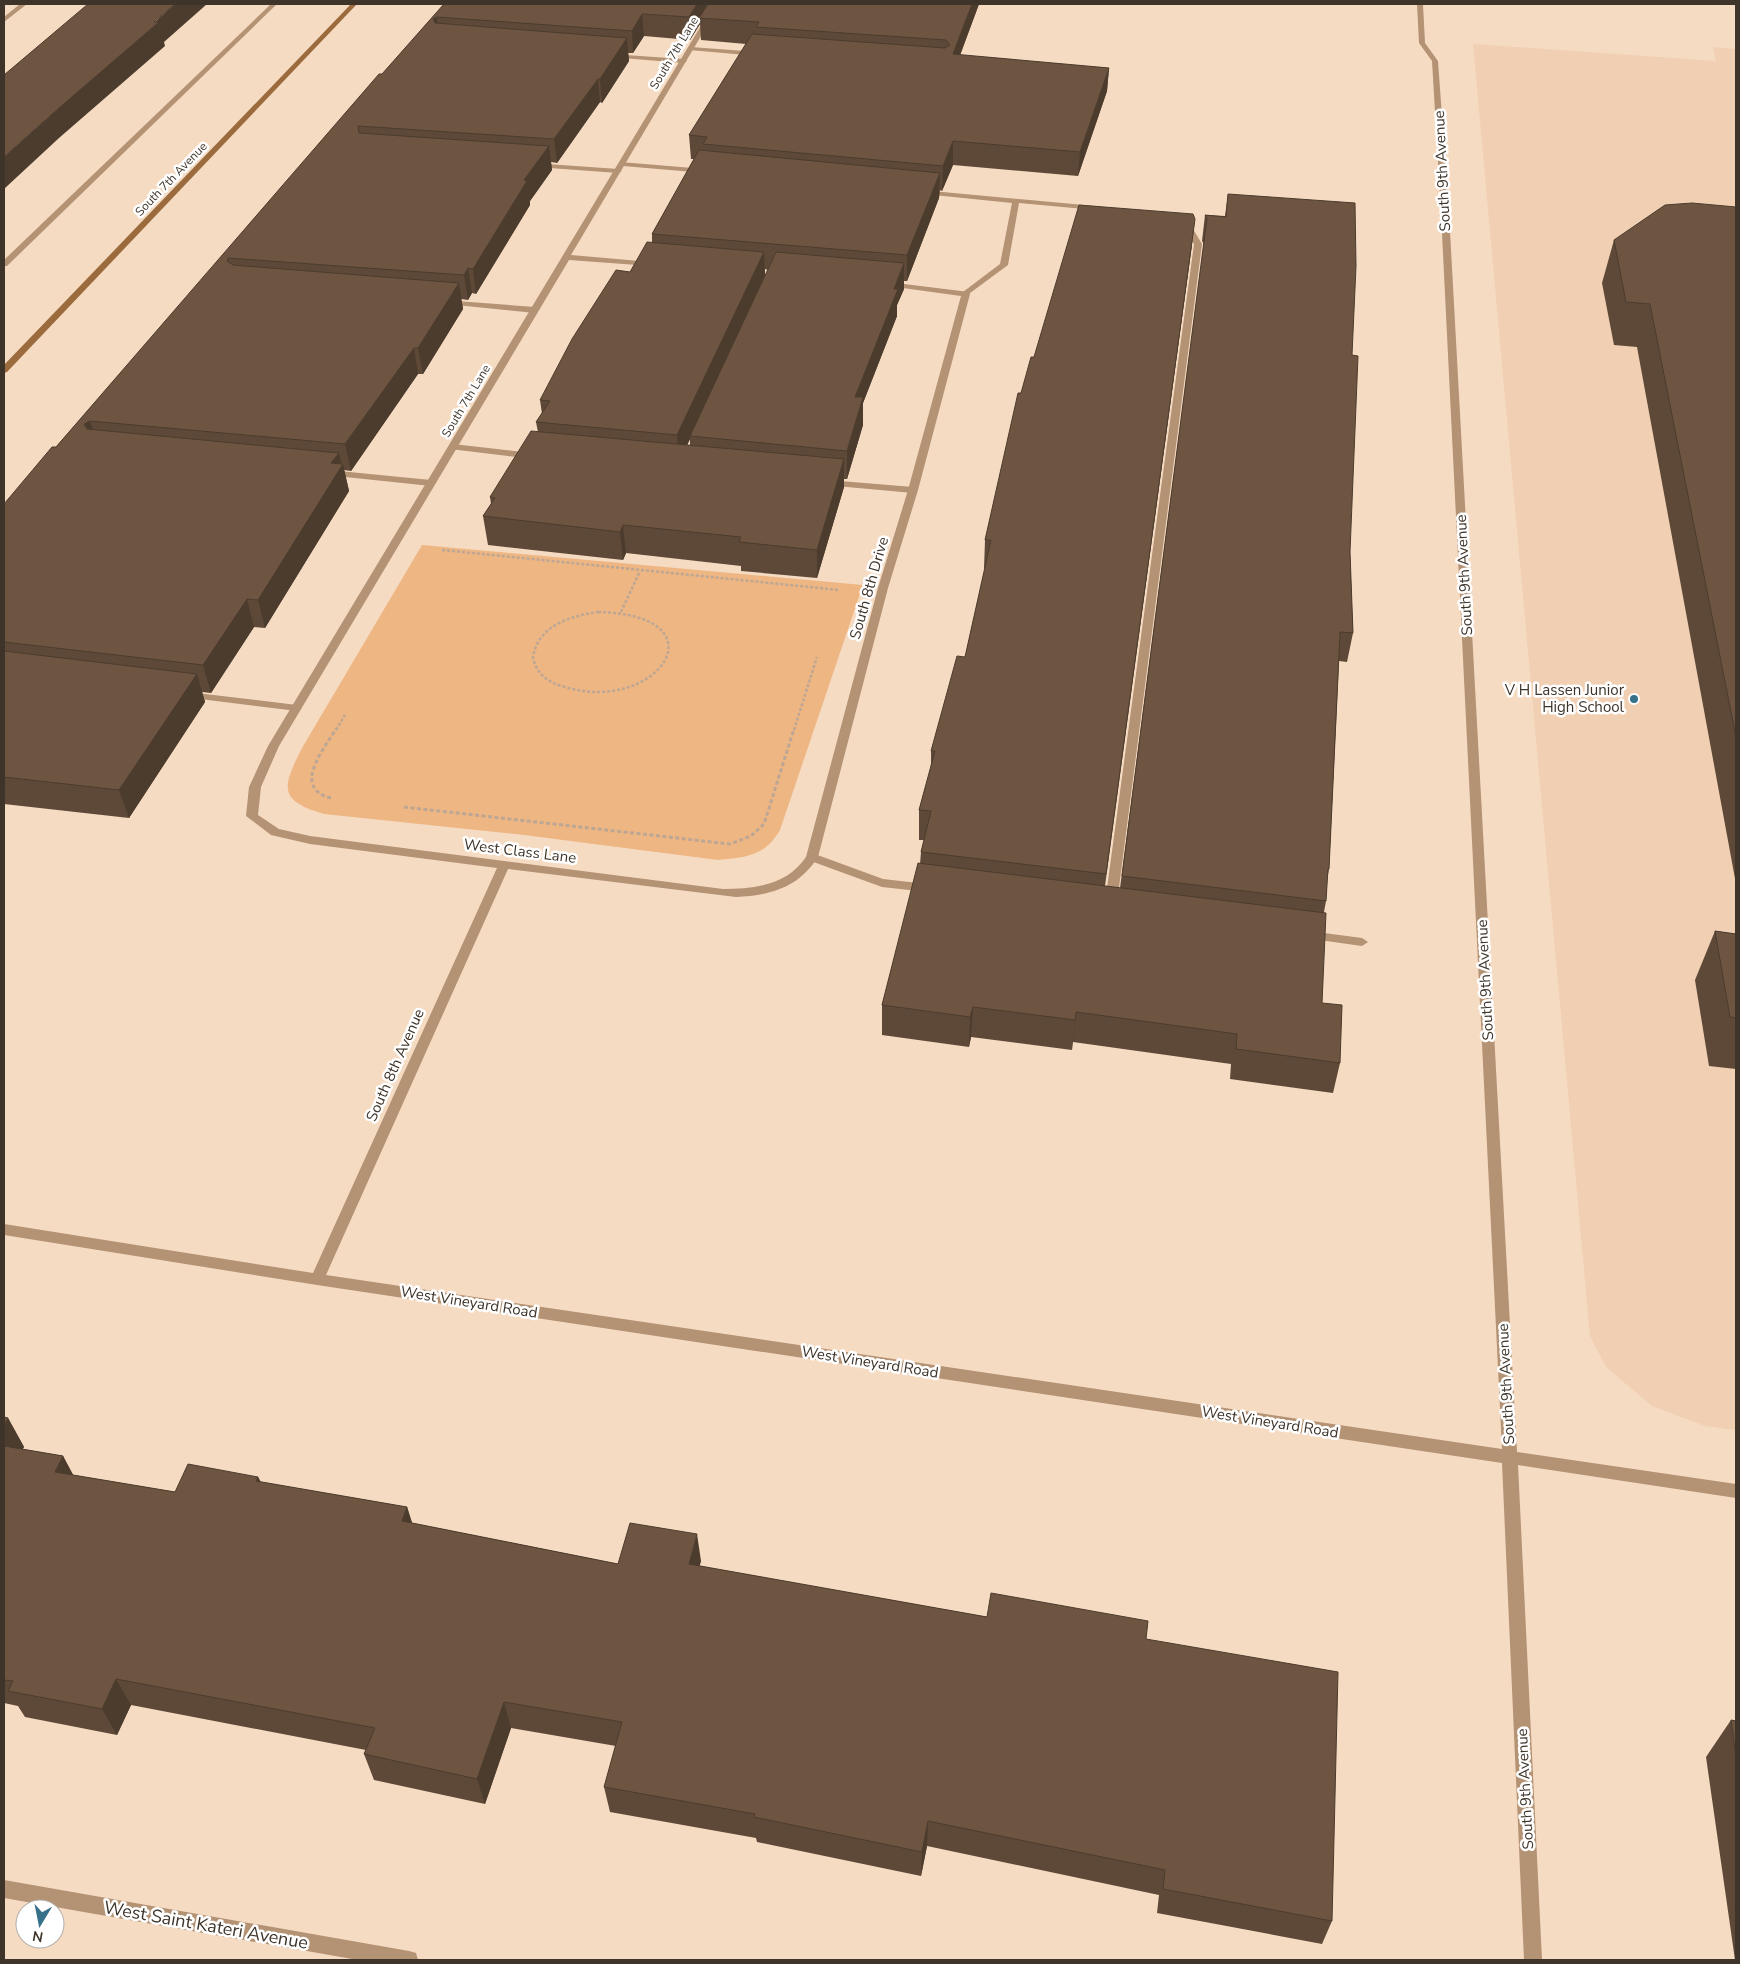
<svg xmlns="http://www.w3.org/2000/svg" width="1740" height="1964" font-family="'Nunito Sans',sans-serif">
	<rect width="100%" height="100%" fill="#f6dbc3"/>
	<polygon fill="#f0cfb2" points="1473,44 1716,61 1713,47 1736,49 1736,1430 1705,1426 1652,1406 1606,1367 1590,1336"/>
	<path fill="#eeb683" d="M422 545 863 585 780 830C765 856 747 857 718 860L524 835 324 814C278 800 282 788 302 748Z"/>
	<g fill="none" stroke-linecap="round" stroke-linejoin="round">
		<g stroke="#bda794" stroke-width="2.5" stroke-dasharray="3 2" stroke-linecap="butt">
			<polyline points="442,550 839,590"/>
			<path d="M598 612C726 615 658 715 565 687 549 683 537 675 533 658 537 626 570 616 598 612Z"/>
			<polyline points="621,612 640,571"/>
			<polyline points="336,730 345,715"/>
			<polyline points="794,730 817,657"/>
		</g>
		<g stroke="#bda794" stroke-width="3" stroke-dasharray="4 2.5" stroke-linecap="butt">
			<path d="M331 798C291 788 324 749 336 729"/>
			<polyline points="404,807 730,844 751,836 764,824 794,729"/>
		</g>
		<g fill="#b49274" fill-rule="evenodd">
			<polygon points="20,4 27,4 4,22 4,17"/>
			<polygon points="271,4 277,4 7,266 4,266 4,260"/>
			<polygon points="691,47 758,52 761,54 758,56 689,50 689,48"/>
			<polygon points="611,54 684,59 687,61 684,63 609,57 608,56"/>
			<polygon points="620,162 705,169 709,171 705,173 623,166 619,164"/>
			<polygon points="533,163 618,169 622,171 618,173 536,167 533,167"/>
			<polygon points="921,190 1095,206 1099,208 1095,210 1019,203 1008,265 966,296 963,296 963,292 1000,264 1012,203 924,194 920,192"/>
			<polygon points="1181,222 1190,224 1202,244 1117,903 1111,907 1105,903 1194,244 1180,224"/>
			<polygon points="443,300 535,307 539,310 535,313 446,304 442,302"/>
			<polygon points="453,444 532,453 537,456 532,459 450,449 448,447"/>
			<polygon points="329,470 431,480 436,483 431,486 326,475 326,471"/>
			<polygon points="828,480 913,487 918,490 913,493 825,485 823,483"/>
			<polygon points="188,692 297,705 302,708 297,711 184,697 183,695"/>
			<polygon points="812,853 883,879 927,884 933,888 927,892 882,887 808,860 806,857"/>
			<polygon points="1309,931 1362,938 1368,942 1362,946 1305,938 1303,935"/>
		</g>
		<g fill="#b49274" fill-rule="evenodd">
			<path d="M714 4H720L571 255 651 262 655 264 651 266 569 260 279 746 261 787 258 815 279 829 310 836 723 889C755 889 787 885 806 857L878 588 908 490 961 296 888 286 884 284 888 282 969 292 970 294 918 490 888 588 818 857C798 888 771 895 736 897L508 869 326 1275 1502 1449 1441 213 1432 61 1419 43 1417 4H1423L1425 43 1438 61 1449 213 1517 1452 1736 1484V1498L1518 1465 1542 1960H1524L1502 1463 317 1285 4 1235V1224L313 1273 497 868 310 844 271 835 246 816 249 787 268 746Z"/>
			<polygon points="4,1880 409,1951 416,1953 418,1960 358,1960 4,1898"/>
		</g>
		<polygon fill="#9b6b3d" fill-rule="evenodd" points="351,4 357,4 7,372 4,373 4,365"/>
	</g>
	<g fill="#5e4938" fill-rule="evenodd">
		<path d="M444 4H979L960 55 1109 68 1107 91 1078 176 953 165 942 191 940 190 939 198 907 281H904V289L897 305V316L863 403V425L847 479H844V487L817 578 741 571V566L626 553 623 560 488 545 483 516 491 504 490 497 538 432 536 422 542 414 540 400 630 272 652 243V234L694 159H691L689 135 746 44 701 40 700 24 690 40 644 36 633 53H628L629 61 602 103 600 102 557 163 551 162 552 170 530 201V205L476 294 472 293 468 300 461 299 463 309 423 374H418L351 471 344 470 349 491 265 628 254 627 211 693 202 692 205 702 129 818 4 804V504L56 447ZM765 269 768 270 765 276ZM690 439V446L687 445Z"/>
		<polygon points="1228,194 1352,355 1350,552 1353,633 1347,662 1339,661 1329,869 1327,880 1326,901 1324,912 1322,1003 1340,1063 1333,1093 1230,1079 1231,1064 1073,1042 1072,1050 971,1037 969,1047 882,1035 882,1005 920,864 921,852 924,840 919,840 919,810 931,767 931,751 965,657 985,568 984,568 985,540 1021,393 1034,357 1192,244 1105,886 1120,888 1204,244 1202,241 1205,215 1225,216"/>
		<polygon points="1736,207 1736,884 1637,347 1614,345 1602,283 1614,240"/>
		<polygon points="1715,931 1736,934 1736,1069 1709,1066 1695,980"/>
		<polygon points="4,1417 8,1418 24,1447 22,1449 63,1456 73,1475 175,1492 258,1477 261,1482 407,1507 412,1523 618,1564 701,1561 699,1566 987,1617 1146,1639 1332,1921 1322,1944 1157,1913 1159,1895 927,1846 921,1876 757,1842 756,1838 610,1812 604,1787 616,1746 511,1728 485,1804 374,1780 364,1754 366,1750 131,1705 117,1735 25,1717 18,1706 4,1703"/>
		<polygon points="1731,1720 1736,1721 1736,1960 1735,1960 1706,1757"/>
	</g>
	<g fill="#4c3c2e">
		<polygon points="175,4 207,4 164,42 165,46 59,138 4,189 4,157"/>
		<polygon points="697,4 712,4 699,18 700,24 690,40 689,17"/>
		<polygon points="972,4 979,4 952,77 953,54"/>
		<polygon points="642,14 644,36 633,53 632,31"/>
		<polygon points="437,17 440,39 433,19"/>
		<polygon points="627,38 629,61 602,103 600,79"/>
		<polygon points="1109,68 1107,91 1078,176 1080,152"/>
		<polygon points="598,79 600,102 557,163 554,139"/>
		<polygon points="953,141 953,165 942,191 943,166"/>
		<polygon points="549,146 552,170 530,201 530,205 476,294 473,269 524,180"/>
		<polygon points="940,173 939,198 907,281 907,255"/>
		<polygon points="1195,219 1192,244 1102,904 1106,874"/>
		<polygon points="764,252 765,278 690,436 690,439 679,463 677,435"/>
		<polygon points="904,263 904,289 897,305 897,316 863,403 863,425 847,479 847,451 855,397 894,289"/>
		<polygon points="468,268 472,293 468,300 464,275"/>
		<polygon points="459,283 463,309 423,374 418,348"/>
		<polygon points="414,348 418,374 351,471 345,444"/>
		<polygon points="90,421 98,447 92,450 84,424"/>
		<polygon points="339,453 342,467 343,464 349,491 265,628 258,600 331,463"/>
		<polygon points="844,459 844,487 817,578 817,550"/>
		<polygon points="623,525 626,553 623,560 620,532"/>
		<polygon points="247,599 254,627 211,693 203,665"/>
		<polygon points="197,674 205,702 129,818 119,790"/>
		<polygon points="973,1007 971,1037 969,1047 970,1017"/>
		<polygon points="1076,1012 1073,1042 1072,1050 1075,1020"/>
		<polygon points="8,1418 24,1447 9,1473 4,1463 4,1426"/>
		<polygon points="63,1456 78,1484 55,1472"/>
		<polygon points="258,1477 270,1505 256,1481"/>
		<polygon points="407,1507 416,1535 402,1521"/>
		<polygon points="697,1534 701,1561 693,1591 689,1564"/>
		<polygon points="116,1679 131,1705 117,1735 102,1709"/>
		<polygon points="504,1702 511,1728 485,1804 477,1779"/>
		<polygon points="928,1821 927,1846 921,1876 922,1852"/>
	</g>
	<g fill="#6d5541" stroke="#4c3c2e">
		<polygon points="88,4 175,4 154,22 159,22 52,114 4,157 4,75"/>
		<polygon points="444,4 697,4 689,17 642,14 632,31 437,17 433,19 435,23 627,38 600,79 598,79 554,139 358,126 359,133 549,146 524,180 527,181 473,269 468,268 464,275 228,258 227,261 233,265 459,283 418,348 414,348 345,444 90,421 84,424 87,429 339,453 331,463 343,464 258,600 247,599 203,665 4,642 4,504 52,447 56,447 379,74 382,74"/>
		<polygon points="708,4 972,4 953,54 1109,68 1080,152 953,141 943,166 703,144 707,137 689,135 752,34 945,48 950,45 946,40 756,27 759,22 699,18"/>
		<polygon points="699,150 940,173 907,255 652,234"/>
		<polygon points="1228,194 1355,203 1356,266 1352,355 1358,356 1350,552 1353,633 1340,632 1329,869 1328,869 1326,901 1122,876 1207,218 1205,215 1226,217"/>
		<polygon points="1692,203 1736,207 1736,737 1650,304 1626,302 1614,240 1665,205"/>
		<polygon points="1079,205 1193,214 1195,219 1106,874 921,852 931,811 919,810 935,751 931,751 957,656 965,657 991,540 985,540 1018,393 1021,393 1031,357 1034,357"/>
		<polygon points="647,242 764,252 677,435 536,422 550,401 540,400 572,339 616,270 630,272"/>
		<polygon points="776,252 904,263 894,289 898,289 855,397 863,397 847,451 690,436"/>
		<polygon points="531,431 844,459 817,550 739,542 741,537 623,525 620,532 483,516 495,498 490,497"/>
		<polygon points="4,651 197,674 119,790 4,777"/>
		<polygon points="918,863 1326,913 1322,1003 1342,1005 1340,1063 1236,1049 1237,1034 1076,1012 1075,1020 973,1007 970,1017 882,1005"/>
		<polygon points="1715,931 1736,934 1736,1018 1730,1017"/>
		<polygon points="4,1417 8,1418 4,1426"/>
		<polygon points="4,1446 63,1456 55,1472 175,1492 188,1464 258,1477 256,1481 407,1507 402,1521 618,1564 630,1523 697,1534 689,1564 987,1617 991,1593 1148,1621 1146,1639 1338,1672 1332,1921 1163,1889 1165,1870 928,1821 922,1852 754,1817 755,1814 604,1787 622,1722 504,1702 477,1779 364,1754 375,1728 116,1679 102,1709 8,1691 13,1681 4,1680"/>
		<polygon points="1731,1720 1736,1721 1736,1757"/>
	</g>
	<circle fill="#367089" stroke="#fff" stroke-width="2" cx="1634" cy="699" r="5"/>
	<g text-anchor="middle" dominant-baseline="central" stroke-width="5" stroke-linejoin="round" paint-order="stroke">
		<g font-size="12" fill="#3e342a" stroke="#fff">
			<text transform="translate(674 53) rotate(-59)">South 7th Lane</text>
			<text transform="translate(171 179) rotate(-46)">South 7th Avenue</text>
			<text transform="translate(466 401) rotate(-59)">South 7th Lane</text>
		</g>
		<g font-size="15" fill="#3e342a" stroke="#fff">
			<text transform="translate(1442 171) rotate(-93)">South 9th Avenue</text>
			<text transform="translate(1464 575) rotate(-93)">South 9th Avenue</text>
			<text transform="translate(869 588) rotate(-74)">South 8th Drive</text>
			<text transform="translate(520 851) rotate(7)">West Class Lane</text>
			<text transform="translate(1485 980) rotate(-93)">South 9th Avenue</text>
			<text transform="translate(395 1065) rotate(-66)">South 8th Avenue</text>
			<text transform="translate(469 1302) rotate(9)">West Vineyard Road</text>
			<text transform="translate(870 1362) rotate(9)">West Vineyard Road</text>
			<text transform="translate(1506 1384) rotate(-93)">South 9th Avenue</text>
			<text transform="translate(1270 1422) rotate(9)">West Vineyard Road</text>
			<text transform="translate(1525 1789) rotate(-93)">South 9th Avenue</text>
		</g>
		<g font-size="15" fill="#3e342a" stroke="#fff" text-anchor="end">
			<text x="1624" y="690">V H Lassen Junior<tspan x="1624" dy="17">High School</tspan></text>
		</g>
		<g font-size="18" fill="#3e342a" stroke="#fff">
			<text transform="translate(206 1925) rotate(10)">West Saint Kateri Avenue</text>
		</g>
	</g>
	<rect width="1740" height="1964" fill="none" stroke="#3e342a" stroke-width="10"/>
	<g transform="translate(40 1924) rotate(190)"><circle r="24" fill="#ffffff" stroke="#b2aeaa"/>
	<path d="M0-4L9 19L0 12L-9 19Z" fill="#367089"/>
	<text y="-8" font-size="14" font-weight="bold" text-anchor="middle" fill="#3e342a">N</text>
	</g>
</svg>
